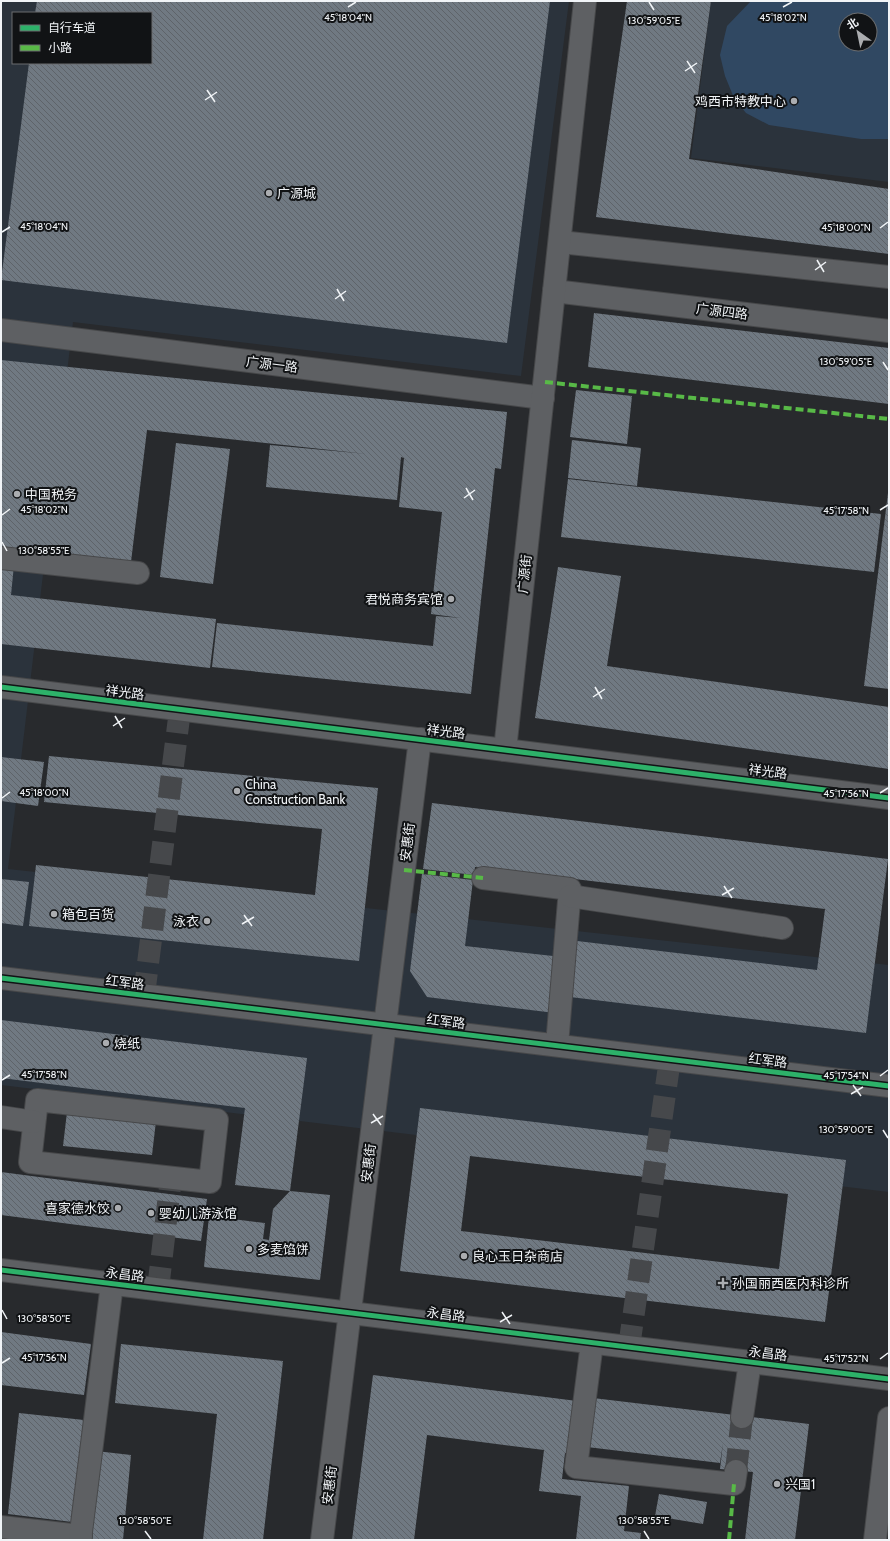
<svg xmlns="http://www.w3.org/2000/svg" width="890" height="1541" font-family="Cabin,'Noto Sans SC',sans-serif">
	<defs>
		<pattern id="building-back-hatch" width="6" height="6" patternUnits="userSpaceOnUse"><rect width="6" height="6" fill="#707982"/><path d="M-1 5l2 2M0 0l6 6M5-1l2 2" fill="none" stroke="#5e6369"/></pattern>
	</defs>
	<rect width="100%" height="100%" fill="#282a2d"/>
	<g fill="#2b333c" fill-rule="evenodd">
		<path d="M1 1H569L521 376 73 322 8 869 889 965V1192L1 1085ZM13 13H151V63H13Z"/>
		<path d="M711 1H889V182L691 158ZM846 20H870V44H846Z"/>
	</g>
	<path fill="#304862" fill-rule="evenodd" d="M751 1H889V139H861L769 125 746 113 734 98 725 76 720 55 727 26ZM846 20H870V44H846Z"/>
	<g fill="url(#building-back-hatch)" fill-rule="evenodd">
		<polygon points="37,1 550,1 507,343 1,280 29,63 151,63 151,13 35,13"/>
		<polygon points="627,1 711,1 689,159 889,189 889,254 596,217"/>
		<polygon points="594,313 889,348 889,404 588,367"/>
		<polygon points="1,360 507,412 501,469 495,468 471,694 212,667 217,623 433,646 436,616 461,618 431,614 442,512 399,507 404,458 401,457 397,500 266,487 270,445 367,454 147,430 131,562 1,547"/>
		<polygon points="576,390 632,396 627,444 570,437"/>
		<polygon points="572,440 641,448 637,486 568,478"/>
		<polygon points="176,443 230,449 213,584 160,577"/>
		<polygon points="568,479 881,514 874,572 561,537"/>
		<polygon points="888,493 889,493 889,689 864,686"/>
		<polygon points="1,563 14,565 11,595 216,619 210,668 1,644"/>
		<polygon points="558,567 621,576 607,666 889,707 889,769 535,718"/>
		<polygon points="49,756 378,788 359,961 29,926 36,865 315,895 322,829 44,802"/>
		<polygon points="1,757 44,762 38,806 1,801"/>
		<polygon points="432,803 888,859 866,1033 562,996 569,940 817,970 825,909 475,867 474,875 423,869"/>
		<polygon points="422,874 473,880 465,946 562,957 555,1013 427,997 410,971"/>
		<polygon points="1,879 29,882 23,926 1,923"/>
		<polygon points="1,1020 307,1058 290,1191 330,1195 320,1280 204,1267 209,1216 265,1223 263,1239 269,1240 273,1209 290,1191 235,1185 245,1108 1,1078"/>
		<path d="M420 1108 846 1160 825 1322 400 1271ZM470 1156 788 1194 779 1269 461 1231Z"/>
		<polygon points="67,1112 156,1121 152,1155 63,1146"/>
		<polygon points="1,1172 207,1199 201,1241 1,1215"/>
		<polygon points="1,1332 91,1344 84,1395 1,1385"/>
		<polygon points="121,1344 283,1361 263,1540 203,1540 217,1414 115,1403"/>
		<polygon points="373,1375 577,1401 570,1454 565,1453 562,1479 629,1486 624,1531 641,1533 640,1540 576,1540 581,1496 539,1491 544,1450 427,1435 414,1540 352,1540"/>
		<polygon points="593,1398 809,1424 795,1540 745,1540 753,1472 720,1469 723,1443 720,1463 587,1447"/>
		<polygon points="19,1413 84,1420 72,1522 8,1514"/>
		<polygon points="96,1451 131,1455 123,1540 86,1540"/>
		<polygon points="659,1494 707,1502 703,1524 655,1516"/>
	</g>
	<g fill="none" stroke-linecap="round" stroke-linejoin="round">
		<g stroke="#46484b" stroke-width="22" stroke-dasharray="22 11" stroke-linecap="butt">
			<polyline points="144,995 180,710"/>
			<polyline points="158,1289 171,1178"/>
			<polyline points="629,1347 670,1059"/>
			<polyline points="736,1471 742,1417"/>
		</g>
		<g stroke="#47484a" stroke-width="24">
			<g id="minor">
				<polyline points="560,242 889,277"/>
				<polyline points="554,291 889,331"/>
				<polyline points="1,330 543,398"/>
				<polyline points="1,558 138,573"/>
				<polyline points="1,687 889,798"/>
				<polyline points="505,750 585,1"/>
				<polyline points="483,878 570,889 557,1045"/>
				<polyline points="570,896 782,928"/>
				<polyline points="1,978 889,1086"/>
				<polygon points="37,1100 217,1120 210,1182 30,1162"/>
				<polyline points="1,1117 34,1122"/>
				<polyline points="1,1270 889,1379"/>
				<polyline points="592,1343 576,1467 734,1484 736,1471"/>
				<polyline points="742,1417 750,1362"/>
				<polyline points="1,1527 81,1536"/>
				<polyline points="80,1540 112,1284"/>
				<polyline points="322,1540 420,739"/>
				<polyline points="875,1540 889,1418"/>
			</g>
		</g>
		<use href="#minor" stroke="#5e6063" stroke-width="22"/>
		<g stroke="#58b947" stroke-width="4" stroke-dasharray="8 4" stroke-linecap="butt">
			<polyline points="545,382 889,419"/>
			<polyline points="404,870 483,878"/>
			<polyline points="729,1540 734,1484"/>
		</g>
		<g stroke="#111315" stroke-width="8">
			<g id="cycleway">
				<polyline points="1,687 889,798"/>
				<polyline points="1,978 889,1086"/>
				<polyline points="1,1270 889,1379"/>
			</g>
		</g>
		<use href="#cycleway" stroke="#2db169" stroke-width="5"/>
	</g>
	<path fill="none" stroke="#f1f4f7" stroke-width="1.5" d="M649 2 654 10M348 7 356 2M783 7 792 2M687 61 695 73M685 71 697 63M207 90 215 102M205 100 217 92M880 228 888 222M2 232 10 227M817 260 824 272M815 270 826 262M337 289 344 301M335 299 346 291M883 362 888 370M466 488 473 500M464 498 475 490M880 510 888 505M2 515 10 509M2 542 7 551M595 687 602 699M593 697 605 689M115 716 122 728M113 726 125 718M880 793 888 788M2 798 10 792M724 886 732 898M722 895 734 888M244 915 252 926M242 924 254 917M880 1076 888 1070M2 1080 10 1075M853 1085 861 1096M851 1094 863 1087M373 1114 381 1125M371 1123 383 1116M883 1130 888 1138M2 1310 7 1319M502 1312 510 1324M500 1322 512 1315M880 1359 888 1353M2 1363 10 1358M145 1531 151 1539M644 1531 649 1539"/>
	<g fill="#abadb0" stroke="#111315" stroke-width="1.5">
		<circle cx="794" cy="101" r="4"/>
		<circle cx="269" cy="193" r="4"/>
		<circle cx="17" cy="494" r="4"/>
		<circle cx="451" cy="599" r="4"/>
		<circle cx="237" cy="791" r="4"/>
		<circle cx="54" cy="914" r="4"/>
		<circle cx="207" cy="921" r="4"/>
		<circle cx="106" cy="1043" r="4"/>
		<circle cx="118" cy="1208" r="4"/>
		<circle cx="151" cy="1213" r="4"/>
		<circle cx="249" cy="1249" r="4"/>
		<circle cx="464" cy="1256" r="4"/>
		<path d="M721 1277h4v4h4v4h-4v4h-4v-4h-4v-4h4z"/>
		<circle cx="777" cy="1484" r="4"/>
	</g>
	<g text-anchor="middle" dominant-baseline="central" stroke-width="4" stroke-linejoin="round" paint-order="stroke">
		<g font-size="13" fill="#f1f4f7" stroke="#111315" text-anchor="start">
			<text x="786" y="101" text-anchor="end">鸡西市特教中心</text>
			<text x="277" y="193">广源城</text>
			<text x="25" y="494">中国税务</text>
			<text x="443" y="599" text-anchor="end">君悦商务宾馆</text>
			<text x="245" y="784">China<tspan x="245" dy="15">Construction Bank</tspan></text>
			<text x="62" y="914">箱包百货</text>
			<text x="199" y="921" text-anchor="end">泳衣</text>
			<text x="114" y="1043">烧纸</text>
			<text x="110" y="1208" text-anchor="end">喜家德水饺</text>
			<text x="159" y="1213">婴幼儿游泳馆</text>
			<text x="257" y="1249">多麦馅饼</text>
			<text x="472" y="1256">良心玉日杂商店</text>
			<text x="732" y="1283">孙国丽西医内科诊所</text>
			<text x="785" y="1484">兴国1</text>
		</g>
		<g font-size="13" fill="#f1f4f7" stroke="#111315">
			<text transform="translate(722 311) rotate(7)">广源四路</text>
			<text transform="translate(272 364) rotate(7)">广源一路</text>
			<text transform="translate(524 574) rotate(-84)">广源街</text>
			<text transform="translate(125 692) rotate(7)">祥光路</text>
			<text transform="translate(446 731) rotate(7)">祥光路</text>
			<text transform="translate(768 771) rotate(7)">祥光路</text>
			<text transform="translate(407 842) rotate(-83)">安惠街</text>
			<text transform="translate(125 982) rotate(7)">红军路</text>
			<text transform="translate(446 1021) rotate(7)">红军路</text>
			<text transform="translate(768 1060) rotate(7)">红军路</text>
			<text transform="translate(368 1163) rotate(-83)">安惠街</text>
			<text transform="translate(125 1274) rotate(7)">永昌路</text>
			<text transform="translate(446 1314) rotate(7)">永昌路</text>
			<text transform="translate(768 1353) rotate(7)">永昌路</text>
			<text transform="translate(329 1485) rotate(-83)">安惠街</text>
		</g>
	</g>
	<g font-size="10" text-anchor="middle" fill="#f1f4f7" stroke="#111315" stroke-width="4" stroke-linejoin="round" paint-order="stroke">
		<text x="783" y="21">45°18'02"N</text>
		<text x="348" y="21">45°18'04"N</text>
		<text x="654" y="24">130°59'05"E</text>
		<text x="44" y="230">45°18'04"N</text>
		<text x="846" y="231">45°18'00"N</text>
		<text x="846" y="365">130°59'05"E</text>
		<text x="44" y="513">45°18'02"N</text>
		<text x="846" y="514">45°17'58"N</text>
		<text x="44" y="554">130°58'55"E</text>
		<text x="44" y="796">45°18'00"N</text>
		<text x="846" y="797">45°17'56"N</text>
		<text x="44" y="1078">45°17'58"N</text>
		<text x="846" y="1079">45°17'54"N</text>
		<text x="846" y="1133">130°59'00"E</text>
		<text x="44" y="1322">130°58'50"E</text>
		<text x="44" y="1361">45°17'56"N</text>
		<text x="846" y="1362">45°17'52"N</text>
		<text x="145" y="1524">130°58'50"E</text>
		<text x="644" y="1524">130°58'55"E</text>
	</g>
	<rect width="890" height="1541" fill="none" stroke="#f1f4f7" stroke-width="4"/>
	<rect x="12" y="12" width="140" height="52" fill="#111315" stroke="#6b6d6f"/>
	<rect x="20" y="25" width="20" height="6" fill="#2db169" stroke="#6b6d6f"/>
	<text x="48" y="32" font-size="12" fill="#f1f4f7">自行车道</text>
	<rect x="20" y="45" width="20" height="6" fill="#58b947" stroke="#6b6d6f"/>
	<text x="48" y="52" font-size="12" fill="#f1f4f7">小路</text>
	<g transform="translate(858 32) rotate(327)"><circle r="19" fill="#111315" stroke="#6b6d6f"/>
	<path d="M0-3L7 15L0 10L-7 15Z" fill="#abadb0"/>
	<text y="-6" font-size="11" font-weight="bold" text-anchor="middle" fill="#f1f4f7">北</text>
	</g>
</svg>
